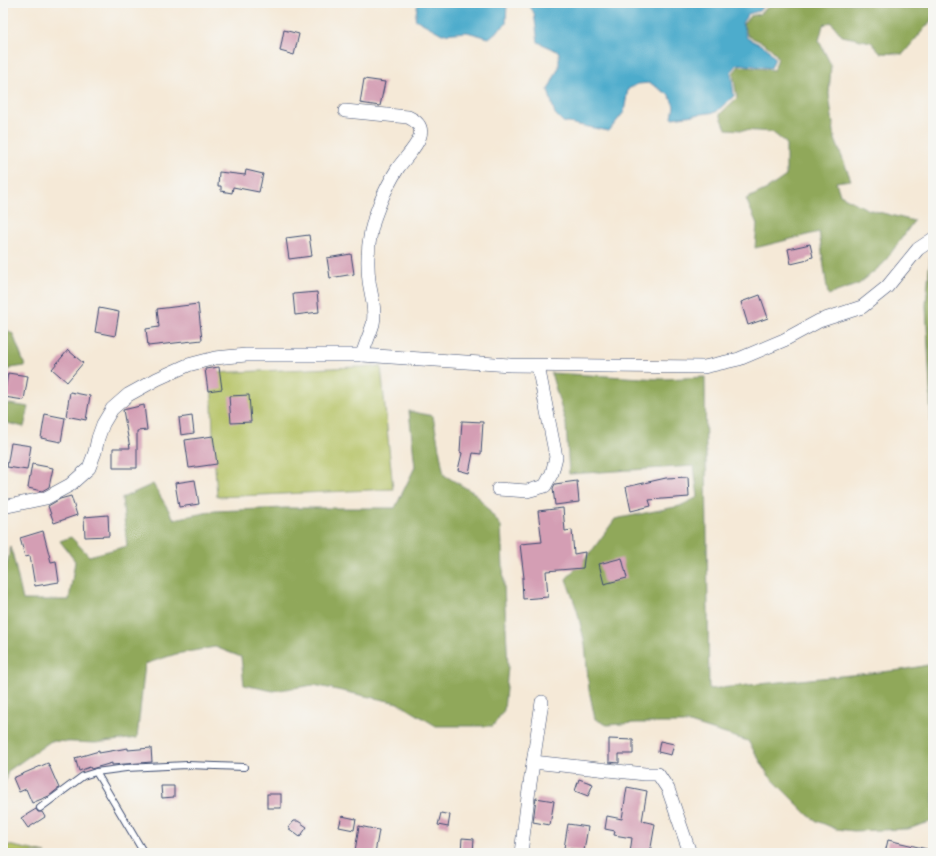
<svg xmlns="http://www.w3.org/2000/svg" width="936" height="856" font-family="'IM FELL French Canon',serif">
	<rect width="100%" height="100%" fill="#f6f6f2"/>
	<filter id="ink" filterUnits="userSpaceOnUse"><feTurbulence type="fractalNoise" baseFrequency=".025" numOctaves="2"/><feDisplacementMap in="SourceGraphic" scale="8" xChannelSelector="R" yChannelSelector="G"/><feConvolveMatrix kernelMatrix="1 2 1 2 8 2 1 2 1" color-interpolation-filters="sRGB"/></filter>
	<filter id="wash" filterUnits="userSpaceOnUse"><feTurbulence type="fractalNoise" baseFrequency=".012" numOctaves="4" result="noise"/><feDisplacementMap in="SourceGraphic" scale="16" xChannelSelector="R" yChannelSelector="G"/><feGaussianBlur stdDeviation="0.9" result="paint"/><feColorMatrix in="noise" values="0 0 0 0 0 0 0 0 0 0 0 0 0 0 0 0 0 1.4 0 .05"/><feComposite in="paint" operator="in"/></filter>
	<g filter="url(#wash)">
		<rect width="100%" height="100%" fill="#f5e9d7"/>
		<g fill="#b5c265" stroke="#687862">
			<polygon points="381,366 393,489 217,497 213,436 211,373"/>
			<polygon points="3,844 46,853 3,853"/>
		</g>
		<g fill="#90a85a" stroke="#566c5c">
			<path d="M773 3H933V16L930 22 903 54 881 53 871 42 842 36 831 22 823 25 819 41 831 65 829 94 835 139 851 180 836 182 840 195 867 209 914 221 883 264 859 284 828 295 819 232 755 248 757 224 746 199 767 189 786 176V143L772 132 726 129 720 114 737 98 733 73 739 66 774 70 778 58C771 45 761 42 748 36L743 24 750 16 759 14Z"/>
			<polygon points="933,257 933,537 930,389 926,305 930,258"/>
			<polygon points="3,327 13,334 25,366 11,368 3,375"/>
			<polygon points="551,373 662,379 705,377 709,689 901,670 933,664 933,821 908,829 854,831 836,829 817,821 808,815 769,776 748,741 690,723 636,723 607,725 595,719 589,690 585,644 577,610 566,579 591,552 615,519 680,506 698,497 694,466 569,474 566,424"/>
			<polygon points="3,403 29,407 24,427 3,422"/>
			<polygon points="409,411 433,416 444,475 476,494 501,526 508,667 504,710 493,726 436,726 398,703 314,685 273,691 244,685 241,657 215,647 176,654 145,664 137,738 95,743 51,741 8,771 3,790 3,580 11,547 23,600 69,600 75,561 60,541 71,537 89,556 127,546 122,498 153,484 174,519 215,511 285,508 395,508 415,467"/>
		</g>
		<g fill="#4daccc" stroke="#346e95">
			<polygon points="418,3 507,3 506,24 489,38 467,32 442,34 415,19"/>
			<polygon points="528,3 767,3 759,11 748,14 742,23 747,38 767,48 775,58 771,68 738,64 731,72 734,96 716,112 672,118 674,106 669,95 650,83 638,84 628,89 624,112 609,131 563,122 555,114 548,90 559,67 559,52 538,42 534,13"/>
		</g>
		<g id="blocks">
			<g fill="#d49eb4">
				<polygon points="284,30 299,34 294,55 280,51"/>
				<polygon points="364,79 385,82 380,106 360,103"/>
				<polygon points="246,170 263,174 259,192 233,187 232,193 221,191 221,186 218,186 219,172 245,175"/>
				<polygon points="309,235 312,256 289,259 286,238"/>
				<polygon points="810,244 813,257 808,258 808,260 791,264 788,249"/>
				<polygon points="351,254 354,274 330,278 327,258"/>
				<polygon points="317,292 319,312 295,315 293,294"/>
				<polygon points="760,295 768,318 748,325 741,302"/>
				<polygon points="198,304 202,340 148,346 146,329 159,327 157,309"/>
				<polygon points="99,308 119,312 115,336 95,332"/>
				<polygon points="68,350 83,363 67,382 52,369"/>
				<polygon points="219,367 222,389 208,391 205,369"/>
				<polygon points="8,373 28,376 24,400 4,397"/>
				<polygon points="70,392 90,396 86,420 66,416"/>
				<polygon points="249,395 251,422 231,423 229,396"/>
				<polygon points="144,405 147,430 137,431 137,468 113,468 113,448 130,448 123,410"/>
				<polygon points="45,414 65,418 61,442 41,438"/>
				<polygon points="192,416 194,433 181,435 179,418"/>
				<polygon points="462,421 483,422 481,454 473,453 469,473 458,470 462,453 460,452"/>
				<polygon points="213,436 217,464 189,468 185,440"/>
				<polygon points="11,443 31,446 27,470 7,467"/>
				<polygon points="32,464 53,468 49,487 42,491 28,488"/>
				<polygon points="688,477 689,497 649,500 651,506 631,511 626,487 666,478"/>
				<polygon points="195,480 199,504 179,507 175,483"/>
				<polygon points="577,481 579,502 555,505 553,488 555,484"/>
				<polygon points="71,496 77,515 54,523 48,506 60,499"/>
				<polygon points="563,508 565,531 572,530 574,554 585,552 583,568 546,571 548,597 523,599 522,578 524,578 520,544 542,542 538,511"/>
				<polygon points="108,515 109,536 85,537 84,517"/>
				<polygon points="43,531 51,562 56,561 59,582 35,586 30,556 25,557 20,538"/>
				<polygon points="622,558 627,578 604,584 599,564"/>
				<polygon points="609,739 633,740 633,754 619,754 619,763 609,762"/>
				<polygon points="660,741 674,744 671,755 658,752"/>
				<polygon points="128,748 128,750 151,748 152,762 112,765 112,763 91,769 90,767 79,771 75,758 99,751 99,753"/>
				<polygon points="48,763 59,788 49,796 32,803 26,789 19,792 13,778"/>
				<polygon points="579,779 593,784 588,796 575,791"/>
				<polygon points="161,786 174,786 174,797 162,798"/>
				<polygon points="627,787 647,791 642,821 655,824 650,853 630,853 632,838 614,835 615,831 605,829 607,816 622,819"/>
				<rect x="267" y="794" width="14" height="14"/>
				<polygon points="536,798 554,801 550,825 533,822"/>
				<polygon points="36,809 38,812 42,812 45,817 28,828 21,818"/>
				<polygon points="441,813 450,815 448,827 438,825"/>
				<polygon points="342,816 356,819 354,830 339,827"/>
				<polygon points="294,821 298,821 307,827 300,837 288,828"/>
				<polygon points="568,824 588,827 584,851 564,848"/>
				<polygon points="359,826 379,830 375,853 355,851"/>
				<polygon points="462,838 474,839 473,853 461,852"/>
				<polygon points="888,840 927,849 926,853 885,853"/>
			</g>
		</g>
	</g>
	<g filter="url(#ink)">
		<use href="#blocks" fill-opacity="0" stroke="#3c4b70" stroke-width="1"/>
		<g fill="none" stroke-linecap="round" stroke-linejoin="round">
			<g stroke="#3c4b70" stroke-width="8">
				<g id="service">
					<polyline points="96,772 144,853"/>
					<polyline points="40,808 83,776 96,772 126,768 187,765 244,767"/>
				</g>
			</g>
			<g stroke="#3c4b70" stroke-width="14">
				<g id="minor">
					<path d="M345 111 408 117C437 130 408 153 398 168 391 179 385 191 380 203 369 228 366 254 369 281 371 295 376 310 373 324 370 334 365 345 362 355L510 365 704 367 739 359 784 340 819 321 862 307 887 287 918 249 933 239"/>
					<polyline points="498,489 527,491 545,486 552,473 556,457 538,366"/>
					<polyline points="3,507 46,498 70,485 89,468 95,452 98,438 103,424 112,409 128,395 157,379 188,365 215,358 246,355 362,355"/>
					<polyline points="533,762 645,774 658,774 668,789 690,853"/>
					<polyline points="521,853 528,797 542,702"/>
				</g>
			</g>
			<use href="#service" stroke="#fff" stroke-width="6"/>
			<use href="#minor" stroke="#fff" stroke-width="13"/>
		</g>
	</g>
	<rect width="936" height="856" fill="none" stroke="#f6f6f2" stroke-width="16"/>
</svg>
